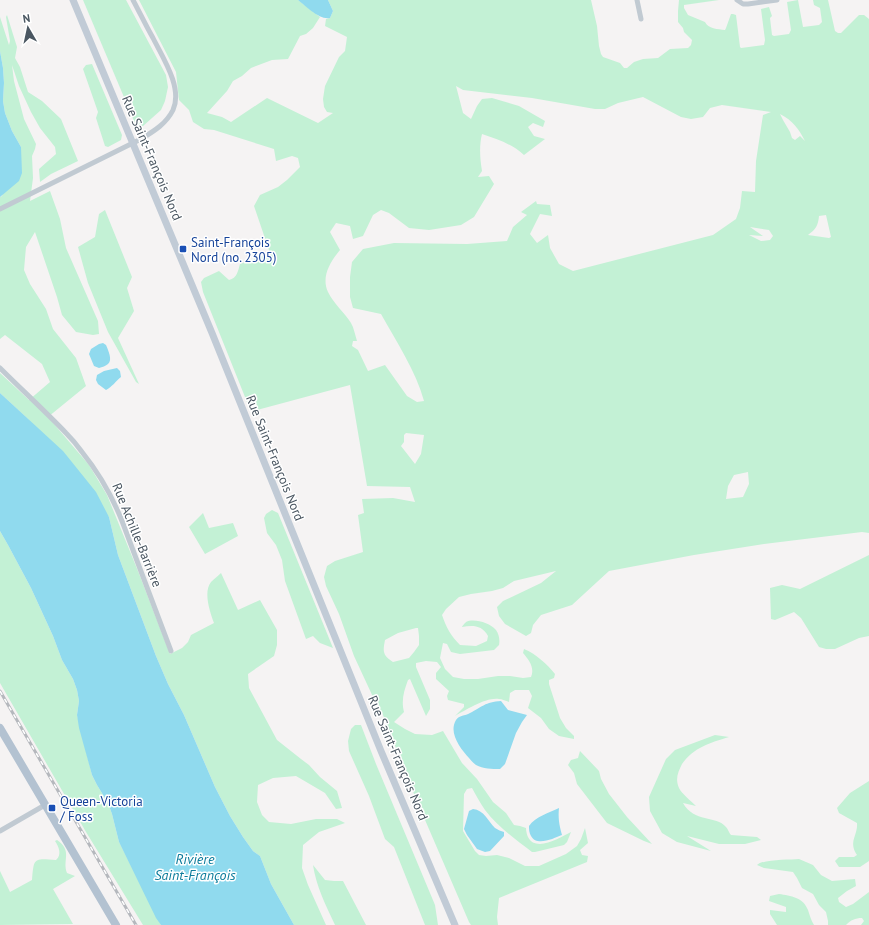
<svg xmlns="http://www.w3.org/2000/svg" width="869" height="925" font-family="'PT Sans',sans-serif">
	<rect width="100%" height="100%" fill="#f5f3f3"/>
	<g fill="#c3f1d5" fill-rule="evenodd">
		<polygon points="83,0 126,0 166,75 168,87 165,101 161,110 143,126 137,128"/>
		<path d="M139 0H298L320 17 313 28 306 34 300 36 288 59 272 60 251 68 242 76 233 81 227 91 207 113 222 117 231 122 267 98 318 123 333 113 327 112 324 107 323 99 325 86 339 57 345 51 347 37 325 26 326 19 330 18 333 11 328 0H591L597 26 599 46 601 54 603 57 620 63 624 68H627L634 62 643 59 658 58 670 49 688 48 691 45 692 40 684 32 683 28 678 22V11L679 0H719L684 5V8L688 15 705 22C708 29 718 29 725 30L726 28 731 14H733L736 15 740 47 741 48 764 45 765 40 761 9 769 7 772 16 770 18 772 35 774 36 789 34 791 30 787 2 798 0 803 27 819 25 822 22 820 8 814 5 813 0H828L835 31 838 33H841L859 15H864L869 19V533L862 532 764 544 694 555 609 571 572 605 541 615 533 625 531 633 526 636 505 624 499 616 497 607 503 601 541 583 556 571 514 581 503 588 492 591 471 594 459 597 446 609 442 615C446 627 451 636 460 645L476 646 487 641 488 636C482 625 473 625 462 627 462 626 466 622 466 622 474 618 490 623 496 630 499 634 500 640 499 645L494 650 460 654 451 652 447 644 443 643 440 658 445 669 453 677 464 679H478L498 676H510L523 678 531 677C535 668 529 660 523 653L524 649C536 654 547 664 555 674L554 678 549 680V684L560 718 566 728 574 736V739L559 736 549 729 541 718 528 708 532 696 529 690H515L510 693 509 702C506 701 502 699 499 699 486 697 466 710 455 716L464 707V704L448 700 447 696 449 691 436 679V673L441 667 437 662 426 661 416 663V667L430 700V709L426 716 410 679 408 680C404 691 401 700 404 712L394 722 405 729 415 734 432 735 443 731 462 763 477 779 493 802 506 813 514 825 520 826 526 828C526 831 527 835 528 837 536 853 561 837 571 832L567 842 564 845 535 852H532C515 839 498 827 485 810 480 803 476 795 472 788L467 789 464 794 463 831 475 851 479 855 486 856 497 855 509 858 525 866H539L566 854 577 846 581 839 585 828 588 843 580 850 582 855 588 856 587 862 499 898 497 917 498 925H471L469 922 416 799 383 715 373 697 354 656 339 614 326 586 324 577 327 566 335 561 363 552 358 515 364 513 362 499 393 498 415 502 410 487 367 486 350 385 257 410 247 402 203 292 201 282 204 278 219 271 229 280C237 278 238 271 240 264L270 253 254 206 260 195 278 187 287 180 300 167 298 158 292 156 276 161 274 149 214 130 204 129 193 122 189 110 179 100 176 72ZM456 86 463 90 532 98 595 109H605L618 103 643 97 681 117 691 119 703 117 710 108 722 105 771 112 763 115 756 161 755 192 742 191 740 208 736 219 713 235 573 271 559 264 550 248 548 235 537 243 530 234 540 214 552 216 550 205 537 204 536 201 521 212 527 215 513 227 507 241 467 244 394 243 363 249 352 262 350 277V297L353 308 381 314C396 341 416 371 424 401L417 402 407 396 385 365 368 371 358 350 352 346 353 341H357C355 335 354 328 351 323 345 313 333 303 328 292 321 277 330 262 340 250L330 232 336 223 350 226 353 239 363 236 373 215 381 210 389 213 409 228 429 230 461 225 474 217 494 184 489 176 478 177 482 171C480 159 479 146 482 134 497 139 512 144 524 155L545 139 534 136 528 127 533 123 543 127 545 121 519 106 492 98 482 99 477 106 471 119 463 113ZM780 114C792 120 799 129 805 141L800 136 795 140 792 138 790 132 783 120ZM826 215 831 237 829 238 808 235C816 229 818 226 819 216ZM750 227 769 230 773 236 770 240 761 241 749 235 763 236ZM406 433 424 435 421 454 415 464 401 446 404 442V435ZM748 472 749 484 743 497 726 499 728 486 734 475ZM416 628H418L419 636V645L414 652 409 658 393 662C382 655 383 651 385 640L398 633Z"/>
		<path d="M7 15 17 47 15 58 20 67 28 92 42 101 61 119 78 161 51 174 40 182 39 169 56 154 55 147 40 128 31 112 19 86 12 65 14 81 24 119 36 144 35 149 32 156 33 178 30 201 50 191 60 219 66 248 98 321 99 334 93 335 76 332 62 315 57 297 35 232 26 247 24 270 30 284 46 309 53 329 76 358 86 386 48 417 89 465 107 495 138 571 170 654 182 648 188 642 191 635 214 623C210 612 203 592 211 582 214 579 218 576 221 573L238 610 260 600 277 630V645L274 656 248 674 249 688 277 740 301 759 309 765 320 777 337 791 342 808 336 809 325 793 296 776 273 778 258 785 257 802 262 815 269 822 291 824 316 819H337L345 823 319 832 303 845 302 868 308 885 326 925H294L271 884 260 856 253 851 243 837 230 816 215 787 184 715 168 684 156 656 118 555 109 517 28 419 0 393V373L29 400 50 382 42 364 5 335 0 339V197L2 196 21 147 12 131 5 113 3 101 4 83 3 68 0 51V17L9 45 10 41 6 17Z"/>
		<polygon points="92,64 122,135 121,140 108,147 105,146 96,118 98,112 83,69 86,65"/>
		<polygon points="105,210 132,277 127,288 134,311 118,338 139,384 136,382 108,332 88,283 78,247 95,237 99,214"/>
		<polygon points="272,510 278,513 333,648 320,643 313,636 306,639 285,581 282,560 276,545 267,533 264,518 266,514"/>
		<polygon points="203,513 209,528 233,523 238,536 205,554 189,527"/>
		<polygon points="0,531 8,545 31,588 53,636 62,660 73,679 77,690 79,701 77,715 92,775 97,785 108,803 112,814 119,842 161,925 143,925 86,832 0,683"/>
		<polygon points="869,555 869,636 859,638 835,649 826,649 819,647 801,618 794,612 775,620 771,619 770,588 782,585 800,589"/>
		<polygon points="355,725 361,725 376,764 435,905 438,925 425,925 394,847 385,839 369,796 349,751 348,741 351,729"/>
		<path d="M715 735 729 737C710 743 694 747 682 764 678 772 675 779 679 788 681 793 691 801 696 806L683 803C694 823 716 815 726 827 728 829 729 833 731 835L757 837 761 840 745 844H719L687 836 711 851 677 842 662 833 650 811 649 797 666 759 675 750Z"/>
		<polygon points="580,751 599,771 601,779 609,794 627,817 652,844 644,841 607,823 577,784 574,773 568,765 571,760 578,758"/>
		<path d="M869 781V861L860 867H839L835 861 839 857H854L857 855C848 841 858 836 857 823L839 813 837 808 850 793Z"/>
		<path d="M57 840C73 851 62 860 67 873L75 876 53 889 73 924 0 925V871L10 892 32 880C34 858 33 858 56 860 62 855 59 847 55 841Z"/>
		<path d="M799 859 813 865 821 875 832 881 855 879 856 886 847 891 838 898 839 902 846 907 853 904 869 892V925H861L864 921 862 918C855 918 851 920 846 925H828V921L826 912 819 905 813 894 802 888 797 878 793 872 764 868 757 865C763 859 790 860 799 859Z"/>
		<path d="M313 865 325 880 334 881H343L366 925H335C326 906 316 886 313 865Z"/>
		<path d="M779 894C791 896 803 897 808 910 810 916 811 920 814 925H777L770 914V910L786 912V907L769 901 770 896Z"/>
	</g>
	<g fill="#90daee">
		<path d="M298 0H328L333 11 330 18C319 20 306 6 298 0Z"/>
		<polygon points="0,51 3,68 4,83 3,101 5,113 12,131 21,147 22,173 19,181 0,197"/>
		<path d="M103 343 106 345C108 350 113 360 108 364 106 366 102 367 99 368L94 366 89 354 91 349 99 344Z"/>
		<path d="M117 368 120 371 121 377C116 381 112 387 106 390L98 384 96 380 97 375 104 371Z"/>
		<polygon points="0,393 63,451 96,492 109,517 118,555 156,656 168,684 184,715 215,787 230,816 243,837 253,851 260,856 271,884 294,925 161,925 156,918 119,842 112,814 108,803 97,785 92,775 79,728 77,715 79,701 77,690 73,679 62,660 53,636 31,588 8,545 0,531"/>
		<path d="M501 701 508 710 527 715 522 722 516 733 505 764 500 769C492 769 483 769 476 765 473 763 471 760 469 758 461 749 448 733 456 720 459 715 465 716 470 713 482 707 485 702 501 701Z"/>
		<path d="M559 808C558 817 559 825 562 835 554 838 537 847 531 836 529 833 529 829 529 826 536 816 549 813 559 808Z"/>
		<path d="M473 809C484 810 488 821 495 828 498 830 501 831 504 832V836L490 851 485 852 477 849 467 835 464 829 469 811Z"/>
	</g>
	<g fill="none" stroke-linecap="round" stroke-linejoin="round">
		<g stroke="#c1cad2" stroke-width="5">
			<polyline points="637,0 641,19"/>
			<polyline points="737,0 743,4 748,4 777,0"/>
			<path d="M0 209 141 139C154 131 166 124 173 110 183 88 163 58 153 38 146 26 140 13 133 0"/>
			<path d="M0 368C22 390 45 411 66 433 72 439 77 445 82 452 99 473 112 496 122 521L171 651"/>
			<polyline points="0,831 45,805"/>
		</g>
		<polyline stroke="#c1cbd6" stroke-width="7" points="73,0 212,333 381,751 455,925"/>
		<polyline stroke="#b3c2d1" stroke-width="8" points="0,728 116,925"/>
		<g stroke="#b5b8bd" stroke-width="3">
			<polyline id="rail" points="0,691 136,925"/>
		</g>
		<use href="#rail" stroke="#fff" stroke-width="1.5" stroke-dasharray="4.5" stroke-linecap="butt"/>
	</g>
	<g fill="#1a4fb4" stroke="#fff" stroke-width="1.5">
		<rect x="179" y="245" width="8" height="8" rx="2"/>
		<rect x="48" y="804" width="8" height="8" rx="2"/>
	</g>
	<g text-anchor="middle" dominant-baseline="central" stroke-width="3" stroke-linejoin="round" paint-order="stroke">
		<g font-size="13" fill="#4a5661" stroke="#fff">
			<text transform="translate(152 158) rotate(67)">Rue Saint-François Nord</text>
			<text transform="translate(275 458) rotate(68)">Rue Saint-François Nord</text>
			<text transform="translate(137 535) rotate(68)">Rue Achille-Barrière</text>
			<text transform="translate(398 758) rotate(67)">Rue Saint-François Nord</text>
		</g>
		<g font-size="13" fill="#164399" stroke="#fff" text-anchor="start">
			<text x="191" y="242">Saint-François<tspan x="191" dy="15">Nord (no. 2305)</tspan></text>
			<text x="60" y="801">Queen-Victoria<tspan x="60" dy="15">/ Foss</tspan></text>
		</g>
		<g font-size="14" font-style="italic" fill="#0c7c9b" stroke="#fff">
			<text x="195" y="859">Rivière<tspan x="195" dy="16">Saint-François</tspan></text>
		</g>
	</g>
	<g transform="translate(28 28) rotate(351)" stroke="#ffffff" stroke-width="3" paint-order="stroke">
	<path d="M0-3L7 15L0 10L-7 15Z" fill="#4a5661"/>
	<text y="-6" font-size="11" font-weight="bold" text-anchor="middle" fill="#4a5661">N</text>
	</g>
</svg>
